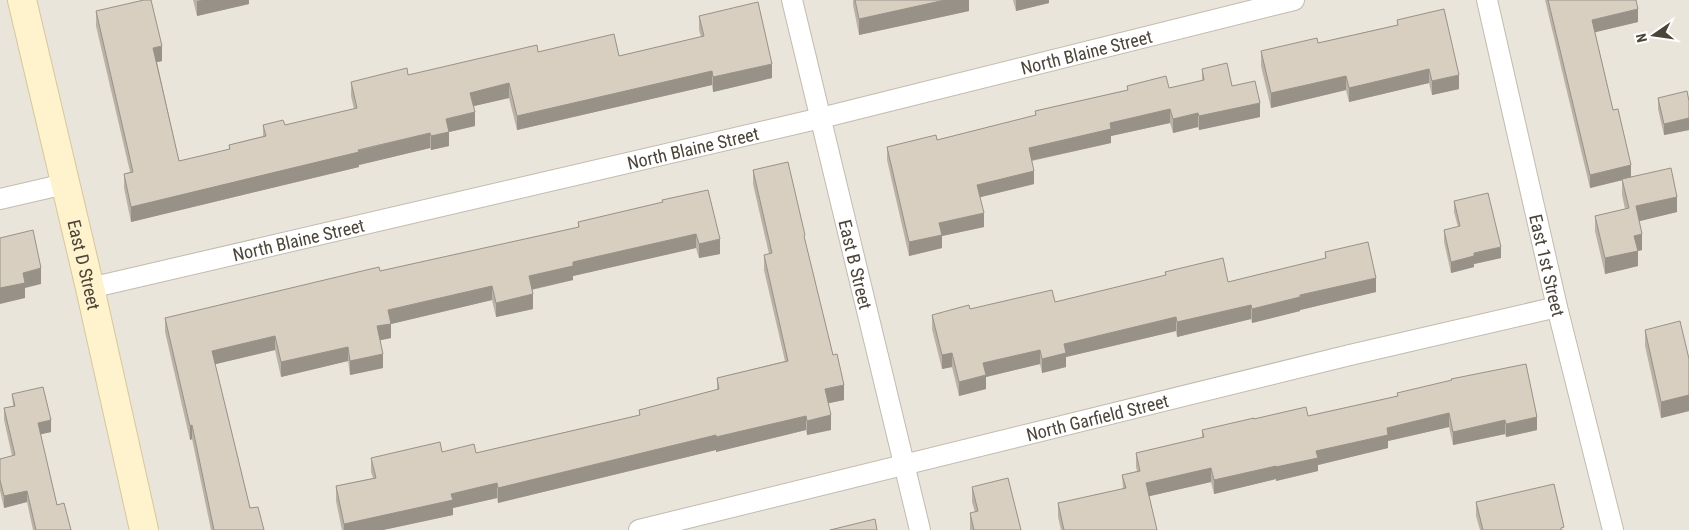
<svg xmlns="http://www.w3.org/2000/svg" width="1689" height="530" font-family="'Roboto Condensed',sans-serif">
	<rect width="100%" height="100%" fill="#f6f3ec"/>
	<rect fill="#eae5da" x="0" y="0" width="1689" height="530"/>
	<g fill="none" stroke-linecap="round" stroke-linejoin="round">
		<g stroke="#c2bbae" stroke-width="22">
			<g id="street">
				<path id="s1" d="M792 0 920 530"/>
				<path id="s2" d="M1487 0 1557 307 1613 530"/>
				<polyline points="0,199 65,184"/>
				<path id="s3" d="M90 288 821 118 1294 0"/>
				<path id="s4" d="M639 530 1350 355 1557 307"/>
			</g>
		</g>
		<g stroke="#d6c79b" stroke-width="30">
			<g id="secondary">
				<path id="s5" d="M22 0 90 288 144 530"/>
			</g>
		</g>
		<use href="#street" stroke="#fff" stroke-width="20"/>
		<use href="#secondary" stroke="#fff3cd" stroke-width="28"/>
	</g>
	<g fill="#bab2a6">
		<polygon points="193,0 249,0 249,4 197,16"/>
		<polygon points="853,0 969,0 969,11 859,35 853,5"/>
		<polygon points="1013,0 1049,0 1049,3 1016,11"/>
		<polygon points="1545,0 1636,0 1638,22 1595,32 1613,110 1631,177 1677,212 1639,221 1642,250 1638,251 1638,266 1605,274 1595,231 1595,216 1625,209 1622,195 1622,180 1590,188"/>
		<polygon points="96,11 162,61 157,62 179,161 229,150 229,145 263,136 263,125 285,125 354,109 351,96 351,82 408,75 538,52 619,56 701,37 699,30 699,16 772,78 713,92 712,85 517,130 509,98 473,106 475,126 449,132 449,146 431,150 430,148 359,165 359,167 131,222 124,188 124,174 130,172 96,26"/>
		<polygon points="1397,20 1459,89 1432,95 1429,83 1349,102 1346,90 1271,108 1261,66 1261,51 1318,43 1397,25"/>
		<polygon points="1202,69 1232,86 1260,117 1199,130 1198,127 1173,133 1170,123 1111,136 1111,143 1032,161 1034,184 980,197 984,227 942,236 942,248 909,256 887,160 887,147 937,140 1035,116 1035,111 1127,90 1127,86 1169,88 1202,81"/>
		<polygon points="1658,98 1689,101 1689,130 1664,135 1658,109"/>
		<polygon points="753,170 805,242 844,400 828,403 831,430 807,435 806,430 716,452 716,450 498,503 497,498 453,508 453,515 383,530 342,530 336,501 336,486 373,478 371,472 371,458 442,452 476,453 639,415 639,410 717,390 717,378 785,361 764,270 764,255 769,254 753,184"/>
		<polygon points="662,200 720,254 699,258 696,248 573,276 573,280 532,290 533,309 496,317 492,300 391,324 391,338 380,340 383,368 350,375 348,361 281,377 275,350 215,364 250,508 264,530 211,530 192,439 190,440 165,332 165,318 578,228 578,222 662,203"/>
		<polygon points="1454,201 1501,258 1474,264 1474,267 1451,273 1444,242 1444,230 1458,227 1454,212"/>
		<polygon points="1325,252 1376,292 1300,310 1300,311 1252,323 1251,319 1177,337 1176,331 1066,357 1066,367 1042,373 1040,364 986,377 986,389 959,396 952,367 942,369 932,329 932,315 970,309 1055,302 1165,276 1165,272 1228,282 1325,259"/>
		<polygon points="1645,330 1689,359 1689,411 1661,418 1645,346"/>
		<polygon points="1397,393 1537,430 1506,437 1505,434 1453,445 1449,427 1388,441 1388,448 1318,465 1318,471 1276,481 1276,479 1214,494 1211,482 1149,496 1157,530 1061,530 1058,517 1058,503 1123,489 1122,475 1137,471 1136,467 1136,453 1202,438 1202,430 1254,419 1308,416 1397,396"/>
		<polygon points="12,394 51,432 40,434 57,505 71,530 33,530 27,502 4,508 0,491 0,459 12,456 4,420 4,408 13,406"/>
		<polygon points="972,487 1021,530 970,530 970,513 975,512 972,502"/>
		<polygon points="1476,502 1564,530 1480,530 1476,516"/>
	</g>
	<g fill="#979187">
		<polygon points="202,0 249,0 249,4 197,16 197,1"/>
		<polygon points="945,0 969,0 969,11 859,35 859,19"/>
		<polygon points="1016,0 1049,0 1049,3 1016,11"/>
		<polygon points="1638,9 1638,22 1592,33 1592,20"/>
		<polygon points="162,46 162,61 153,63 153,48"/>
		<polygon points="772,64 772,78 713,92 713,77"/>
		<polygon points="1429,69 1429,83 1349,102 1349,88"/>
		<polygon points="712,71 712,85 517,130 517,116"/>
		<polygon points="1459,75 1459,89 1432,95 1432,81"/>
		<polygon points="1346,76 1346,90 1271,108 1271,93"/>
		<polygon points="509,83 509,98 470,107 470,93"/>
		<polygon points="1260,103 1260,117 1199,130 1199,116"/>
		<polygon points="1170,109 1170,123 1111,136 1111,143 1029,161 1029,148 1110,123"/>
		<polygon points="475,112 475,126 449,132 449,146 431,150 431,136 446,119"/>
		<polygon points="1198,113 1198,127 1173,133 1173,119"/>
		<polygon points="1689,118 1689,130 1664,135 1664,124"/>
		<polygon points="430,133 430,148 359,165 359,167 131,222 131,207"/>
		<polygon points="1631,165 1631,178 1590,188 1590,175"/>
		<polygon points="1034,171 1034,184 977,198 977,185"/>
		<polygon points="1677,197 1677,212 1636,222 1636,206"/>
		<polygon points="984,213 984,227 942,236 942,248 909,256 909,242 939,223"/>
		<polygon points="696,234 696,248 573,276 573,280 529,290 529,276 573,262"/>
		<polygon points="1642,234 1642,250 1638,251 1638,266 1605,274 1605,258 1634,236"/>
		<polygon points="720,239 720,254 699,258 699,244"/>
		<polygon points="1501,247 1501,258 1474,264 1474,267 1451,273 1451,262 1474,253"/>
		<polygon points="41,268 41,284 25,288 25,298 0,304 0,288 23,273"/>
		<polygon points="1376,278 1376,292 1300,310 1300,311 1252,323 1252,309 1300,295"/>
		<polygon points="492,286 492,300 391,324 391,338 377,341 377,326 388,310"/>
		<polygon points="533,294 533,309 496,317 496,303"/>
		<polygon points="1251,305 1251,319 1177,337 1177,322"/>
		<polygon points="1176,317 1176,331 1066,357 1066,367 1042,373 1042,359 1064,344"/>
		<polygon points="275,336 275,350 212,365 212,351"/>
		<polygon points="348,347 348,361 281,377 281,362"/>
		<polygon points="1040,350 1040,364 986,377 986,389 959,396 959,382 983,363"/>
		<polygon points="952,353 952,367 942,369 942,355"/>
		<polygon points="383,354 383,368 350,375 350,361"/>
		<polygon points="844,385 844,400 825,404 825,389"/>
		<polygon points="1689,395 1689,411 1661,418 1661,402"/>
		<polygon points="1449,413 1449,427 1388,441 1388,448 1318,465 1318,471 1276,481 1276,467 1316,451 1387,428"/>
		<polygon points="831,415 831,430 807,435 807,421"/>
		<polygon points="806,416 806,430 716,452 716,437"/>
		<polygon points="1537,417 1537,430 1506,437 1506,424"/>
		<polygon points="51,420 51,432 38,435 38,423"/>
		<polygon points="1505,420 1505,434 1453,445 1453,432"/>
		<polygon points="192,425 192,439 190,440 190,426"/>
		<polygon points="716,435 716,450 498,503 498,488"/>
		<polygon points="1276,466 1276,479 1214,494 1214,480"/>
		<polygon points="1211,468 1211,482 1146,497 1146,483"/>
		<polygon points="497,483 497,498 453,508 453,515 383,530 344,530 344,524 451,494"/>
		<polygon points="27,491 27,502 4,508 4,496"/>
	</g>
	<g fill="#d8cfc1" stroke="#979187">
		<polygon points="144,0 151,0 162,46 153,48 179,161 230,149 229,145 266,136 263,125 283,120 285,125 357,108 351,82 407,68 408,75 537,45 538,52 614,34 619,56 704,36 699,16 758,2 772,64 713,77 712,71 517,116 509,83 470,93 475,112 446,119 449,132 431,136 430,133 358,150 359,152 131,207 124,174 133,172 96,11"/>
		<polygon points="855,0 945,0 859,19"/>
		<polygon points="1548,0 1636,0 1638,9 1592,20 1613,110 1618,109 1631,165 1590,175"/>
		<polygon points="1444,9 1459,75 1432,81 1429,69 1349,88 1346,76 1271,93 1261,51 1317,38 1318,43 1398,25 1397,20"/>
		<polygon points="1227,63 1232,86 1255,81 1260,103 1199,116 1198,113 1173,119 1170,109 1110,123 1111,129 1029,148 1034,171 977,185 984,213 939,223 942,235 909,242 887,147 936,135 937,140 1036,115 1035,111 1128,90 1127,86 1166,76 1169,88 1204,80 1202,69"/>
		<polygon points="1687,91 1689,101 1689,118 1664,124 1658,98"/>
		<polygon points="788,162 805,235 804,236 833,355 837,354 844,385 825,389 831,415 807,421 806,416 716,437 716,435 498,488 497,483 451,494 453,500 344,524 336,486 376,478 371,458 440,442 442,452 474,444 476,453 640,415 639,410 719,389 717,378 788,361 764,255 772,253 753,170"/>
		<polygon points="1671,168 1677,197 1636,206 1642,234 1634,236 1638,251 1605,258 1595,216 1629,208 1622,179"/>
		<polygon points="708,190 720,239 699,244 696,234 573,262 573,266 529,276 533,294 496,303 492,286 388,310 391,324 377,326 383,354 350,361 348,347 281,362 275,336 212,351 250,508 258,507 264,530 214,530 192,425 190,426 165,318 379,267 380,271 579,227 578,222 663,202 662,200"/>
		<polygon points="1488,193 1501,247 1474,253 1474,256 1451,262 1444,230 1460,226 1454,201"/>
		<polygon points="33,230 41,268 23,273 25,283 0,288 0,238"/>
		<polygon points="1368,242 1376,278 1300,295 1300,297 1252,309 1251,305 1177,322 1176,317 1064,344 1066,353 1042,359 1040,350 983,363 986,375 959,382 952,353 942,355 932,315 969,305 970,309 1052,290 1055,302 1166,275 1165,272 1223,258 1228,282 1326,258 1325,252"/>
		<polygon points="1680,321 1689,359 1689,395 1661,402 1645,330"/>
		<polygon points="1526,364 1537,417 1506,424 1505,420 1453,432 1449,413 1387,428 1388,435 1316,451 1318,458 1276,467 1276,466 1214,480 1211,468 1146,483 1157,530 1064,530 1058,503 1126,488 1122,475 1140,471 1136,453 1204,437 1202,430 1254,418 1254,419 1306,407 1308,416 1398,396 1397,393 1452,380 1451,379"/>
		<polygon points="43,387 51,420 38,423 57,505 64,503 71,530 36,530 27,491 4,496 0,480 0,459 15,455 4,408 15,406 12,394"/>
		<polygon points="1008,478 1021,530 974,530 970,513 978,511 972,487"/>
		<polygon points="1554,484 1564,527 1561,528 1561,530 1483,530 1476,502"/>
		<polygon points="875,519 877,530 830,530"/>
	</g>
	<g text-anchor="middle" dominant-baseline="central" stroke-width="5" stroke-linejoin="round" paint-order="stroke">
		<g font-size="18" fill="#4b4439" stroke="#fff">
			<text stroke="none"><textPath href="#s3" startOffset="1024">North Blaine Street</textPath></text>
			<text stroke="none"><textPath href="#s3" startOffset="619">North Blaine Street</textPath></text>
			<text stroke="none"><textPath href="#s3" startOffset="214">North Blaine Street</textPath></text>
			<text stroke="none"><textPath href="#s5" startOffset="272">East D Street</textPath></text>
			<text stroke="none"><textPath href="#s1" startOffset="272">East B Street</textPath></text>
			<text stroke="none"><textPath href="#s2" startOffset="272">East 1st Street</textPath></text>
			<text stroke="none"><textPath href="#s4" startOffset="472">North Garfield Street</textPath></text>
		</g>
	</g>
	<g transform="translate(1654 35) rotate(257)" stroke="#ffffff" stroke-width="4" paint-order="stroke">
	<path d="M0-4L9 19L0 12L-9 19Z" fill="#4b4439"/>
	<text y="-8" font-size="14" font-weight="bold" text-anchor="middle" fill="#4b4439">N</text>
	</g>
</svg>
